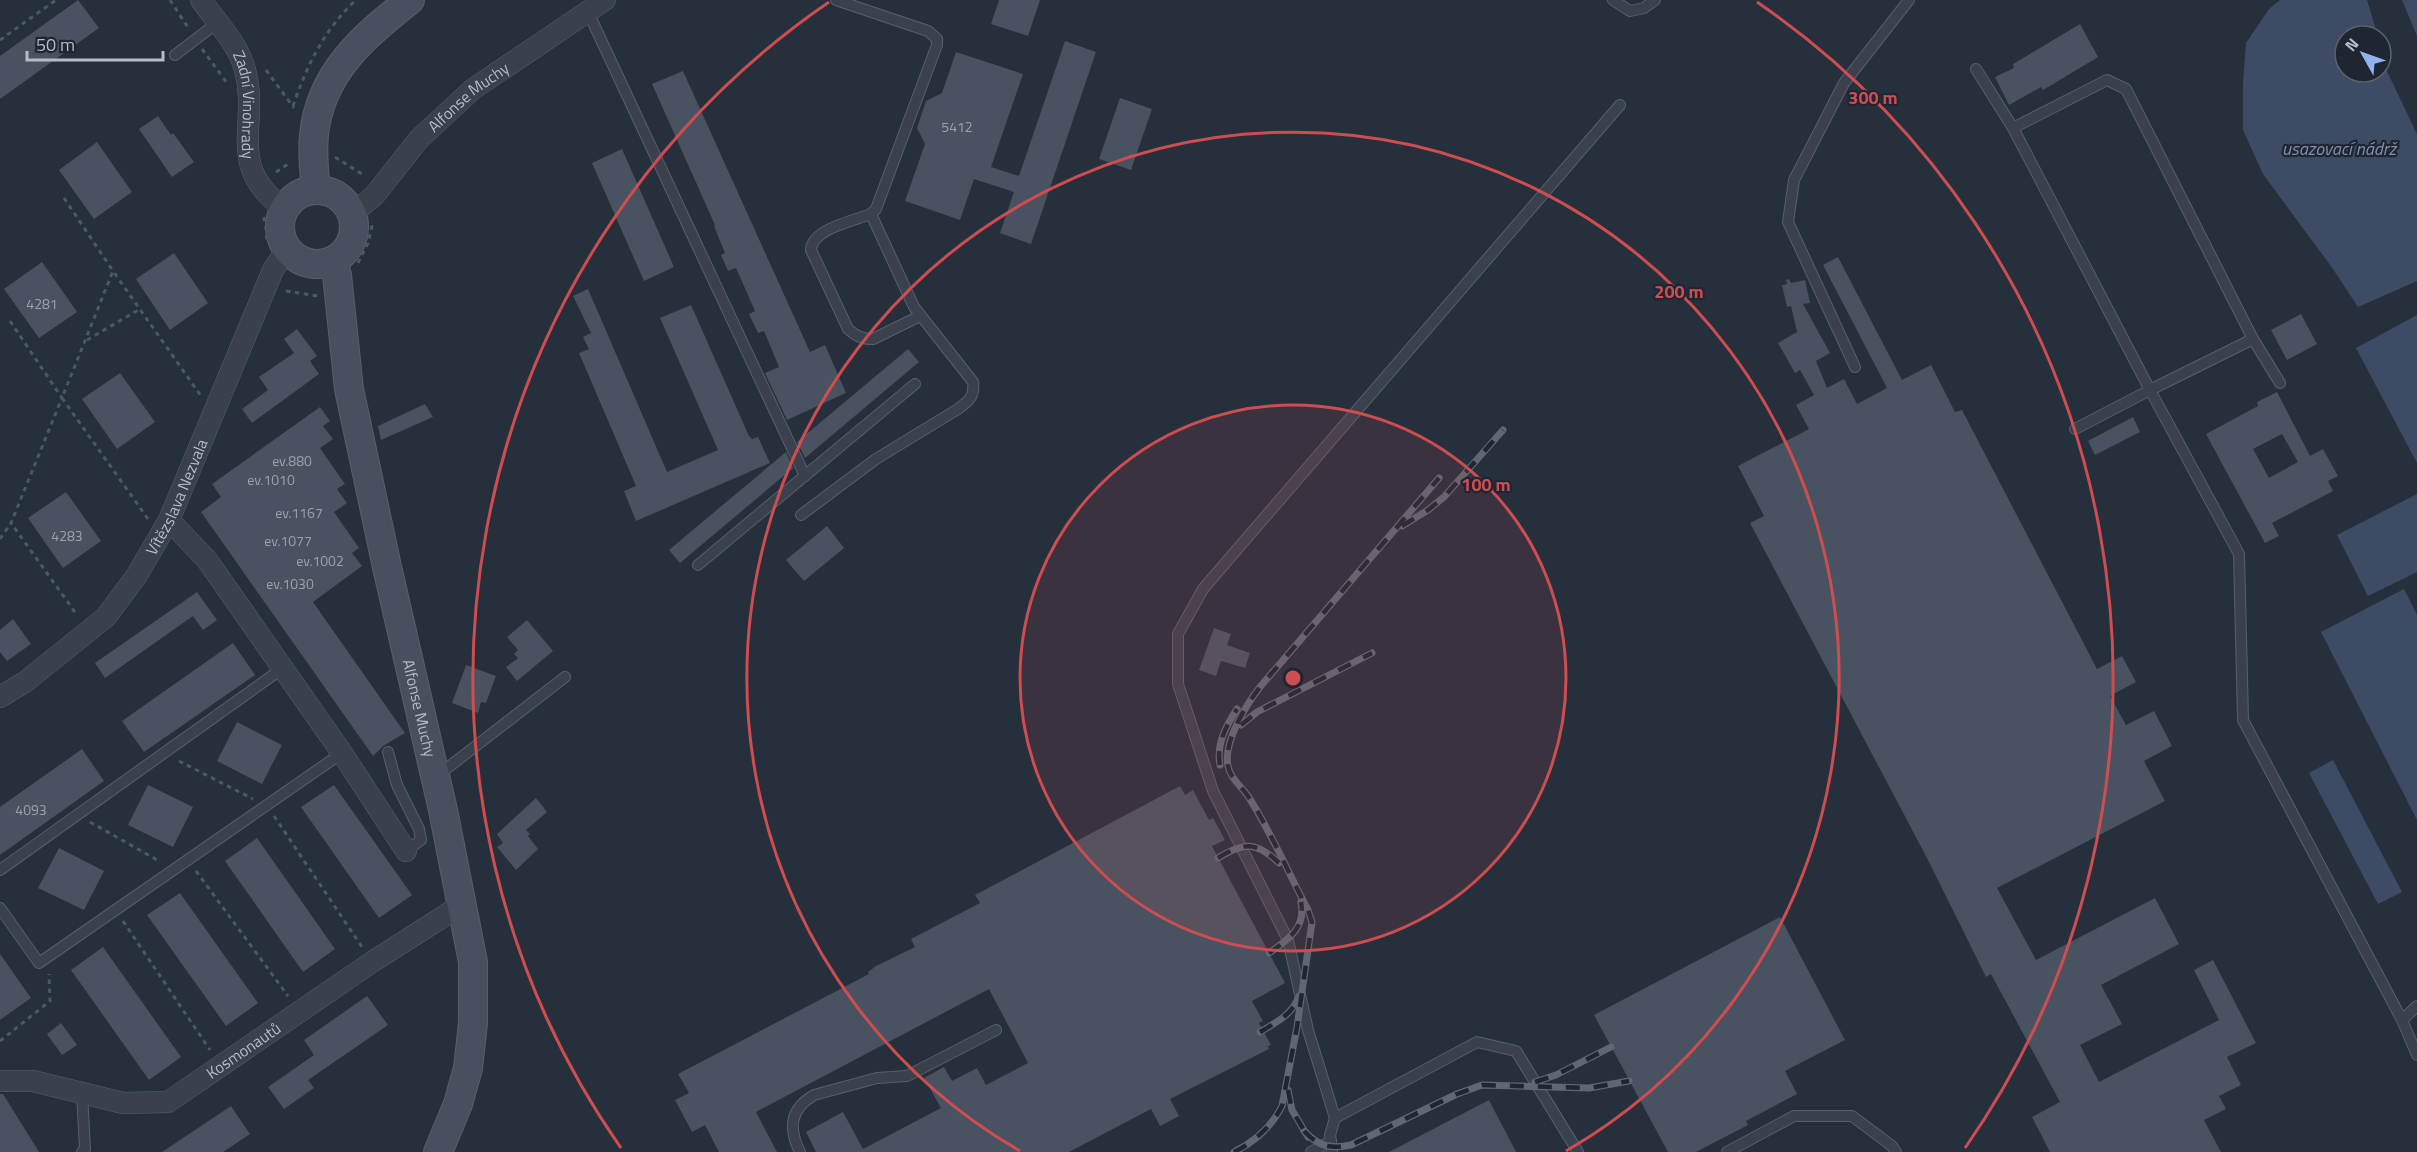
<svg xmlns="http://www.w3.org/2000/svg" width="2417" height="1152" font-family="'Titillium Web',sans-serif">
	<rect width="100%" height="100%" fill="#262f3c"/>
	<g fill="#3d4c64">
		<polygon points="2280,0 2367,0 2378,36 2345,36 2345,72 2381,72 2381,47 2383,63 2417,134 2417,281 2358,307 2333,269 2263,174 2243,130 2243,84 2246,43 2269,9"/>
		<polygon points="2402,0 2417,0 2417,36"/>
		<polygon points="2417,315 2417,463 2356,348"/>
		<polygon points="2417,494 2417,572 2368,596 2337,535"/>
		<polygon points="2404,589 2417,615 2417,820 2321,632"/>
		<polygon points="2333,760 2402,892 2378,904 2309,773"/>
	</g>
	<g fill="#485260" fill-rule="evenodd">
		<polygon points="78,0 99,28 0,99 0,56"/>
		<polygon points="999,0 1040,0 1028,36 991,24"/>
		<polygon points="2080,24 2098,57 2043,90 2041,87 2009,105 1995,77 2014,68 2013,64"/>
		<polygon points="1065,41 1096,52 1031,244 1000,233 1014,192 974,179 960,220 905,201 925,144 917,128 926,101 942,93 956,52 1023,74 991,167 1019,176"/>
		<polygon points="683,71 810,352 825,345 846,393 787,420 765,373 779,367 764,331 758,333 749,314 755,311 736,268 728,271 721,255 725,253 714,226 715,225 652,84"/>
		<polygon points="1120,98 1152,109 1131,170 1099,159"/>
		<polygon points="158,116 171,135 173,133 194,162 172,177 139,129"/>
		<polygon points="97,142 132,192 94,219 59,170"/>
		<polygon points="622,149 674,267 644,281 592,163"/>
		<polygon points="174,253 208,303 170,330 136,279"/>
		<polygon points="1838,257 1902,380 1931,365 1955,412 1962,410 2097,669 2122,656 2136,682 2110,696 2126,725 2154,711 2172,746 2144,761 2165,801 1997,888 2036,960 2155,898 2179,944 2101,985 2122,1024 2080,1045 2099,1082 2219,1020 2194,970 2213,960 2256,1043 2227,1057 2241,1085 2219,1096 2226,1109 2204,1120 2221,1152 2050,1152 2032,1117 2060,1102 1991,974 1986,977 1928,860 1750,523 1764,516 1738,466 1809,429 1796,405 1814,395 1800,370 1795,373 1778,343 1797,332 1791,306 1787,307 1782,285 1787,284 1786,280 1789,279 1791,283 1805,280 1810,303 1803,304 1830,353 1816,361 1827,388 1844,379 1857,404 1887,388 1823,265"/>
		<polygon points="42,262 77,312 39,338 4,289"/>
		<polygon points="588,289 667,472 718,450 660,318 691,305 749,436 752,439 758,437 770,463 636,521 624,491 636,486 579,353 589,349 583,337 591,333 573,296"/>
		<polygon points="2301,314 2317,344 2287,360 2271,330"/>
		<polygon points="297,329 317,356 310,361 319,374 252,423 242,409 268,390 259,377 294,353 284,339"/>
		<polygon points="908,349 919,362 805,458 797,442"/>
		<polygon points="120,373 155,422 117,449 82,399"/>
		<path d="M2277 392 2310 456 2323 449 2338 476 2328 481 2333 491 2272 523 2279 536 2265 543 2206 434 2258 406 2257 402ZM2282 434 2298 462 2269 478 2253 449Z"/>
		<polygon points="425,404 433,417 381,440 378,426"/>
		<polygon points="320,407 330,421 323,426 333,439 320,448 345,484 337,489 347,503 334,512 359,548 352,553 362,566 313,602 405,733 383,746 373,756 201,512 221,497 212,484"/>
		<polygon points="2133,417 2140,432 2095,455 2088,441"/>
		<polygon points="786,452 793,468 680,563 669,550"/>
		<polygon points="66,492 101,541 63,568 28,518"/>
		<polygon points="827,526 844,548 804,581 786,560"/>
		<polygon points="197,592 217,620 203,630 193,616 105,678 95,663"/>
		<polygon points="13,619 31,644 7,661 0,652 0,630"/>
		<polygon points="527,620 553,651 517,681 506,667 518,658 514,654 518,650 507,637"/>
		<polygon points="1214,628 1231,634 1227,645 1250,653 1245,668 1221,661 1216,676 1199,670"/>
		<polygon points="233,643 255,675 144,752 122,721"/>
		<polygon points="466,665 496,676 486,703 481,702 478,713 452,703"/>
		<polygon points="237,722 282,745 262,784 217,761"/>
		<polygon points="82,749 104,781 0,855 0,807"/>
		<polygon points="148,785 193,807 173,847 128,825"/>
		<polygon points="334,785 412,895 379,918 301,807"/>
		<polygon points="1180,786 1185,795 1193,790 1209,820 1213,818 1225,840 1212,846 1285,983 1252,1001 1263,1021 1259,1023 1271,1045 1268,1046 1269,1049 1170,1099 1179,1116 1160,1126 1151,1109 1069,1152 816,1152 806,1132 843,1112 863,1149 941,1108 924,1078 944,1067 952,1081 977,1068 986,1085 1028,1063 989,989 756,1112 777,1152 719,1152 705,1125 692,1132 675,1100 689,1093 678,1074 869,974 868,972 876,966 915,947 911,939 980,903 975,895"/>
		<polygon points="536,798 547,812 526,830 530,834 528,836 538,849 516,870 497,847 503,843 497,834"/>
		<polygon points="257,838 335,949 303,972 225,861"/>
		<polygon points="59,848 104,871 84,910 38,888"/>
		<polygon points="180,893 258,1003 226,1026 147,915"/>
		<polygon points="1780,917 1845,1040 1785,1071 1797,1094 1746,1121 1748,1125 1696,1152 1668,1152 1594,1015"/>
		<polygon points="103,947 181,1057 149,1080 71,970"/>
		<polygon points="0,954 31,998 0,1020"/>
		<polygon points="367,996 388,1025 308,1080 314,1088 284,1109 268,1087 314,1055 304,1040"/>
		<polygon points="61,1023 77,1045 62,1055 47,1034"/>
		<polygon points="0,1094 3,1094 39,1152 0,1152"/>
		<polygon points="1489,1100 1516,1152 1389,1152"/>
		<polygon points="231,1106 250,1134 223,1152 162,1152"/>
	</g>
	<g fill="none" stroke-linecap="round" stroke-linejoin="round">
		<g stroke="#585f6b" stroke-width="12">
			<g id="service">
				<path d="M836 0 928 31 937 39V45L876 209 871 214C853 221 812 229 811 250L848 329C856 336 862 339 873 339L920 316"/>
				<polyline points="1613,0 1630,11 1644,8 1655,0"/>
				<polyline points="588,12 805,476"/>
				<polyline points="175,55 217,23"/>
				<polyline points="1976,69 2013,128"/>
				<polyline points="2253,339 2150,390 2239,554 2243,720 2402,1020 2417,1055"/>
				<polyline points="1855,367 1788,222 1794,180 1844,83 1909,0"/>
				<polyline points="2075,429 2150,390 2013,128 2107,80 2126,89 2253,339 2280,383"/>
				<path d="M801 515 876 459 958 409C969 401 975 396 973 382L914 307 871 214"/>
				<polyline points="698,565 915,384"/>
				<polyline points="388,752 397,785 419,829 421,840 406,851"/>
				<polyline points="437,776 565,677"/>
				<polyline points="0,870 283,668"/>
				<polyline points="0,908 39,963 342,753"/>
				<polyline points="2402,1020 2417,1006"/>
				<polyline points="82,1093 85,1149 82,1152"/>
				<polyline points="1335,1118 1477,1042 1516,1051 1578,1152"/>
				<path d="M800 1152C788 1128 790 1109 814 1095L877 1078 907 1076 996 1030"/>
				<polyline points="1311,1152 1331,1141"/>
				<polyline points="1332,1152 1330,1135 1335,1118 1308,1030 1288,940 1213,791 1178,684 1178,634 1203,589 1620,105"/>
				<polyline points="1727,1152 1794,1116 1852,1116 1892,1146 1896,1152"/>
			</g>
		</g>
		<g stroke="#585f6b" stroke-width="22">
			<g id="minor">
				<path id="s1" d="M201 0C216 21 239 45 245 70 260 125 224 166 285 209"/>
				<path id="s2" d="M352 214 374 196 419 139 473 89 605 0"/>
				<polyline points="169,520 207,560 342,753 406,851"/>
				<path id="s3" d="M0 697 25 682 106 617 137 575 169 520 273 270 287 249"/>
				<path id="s4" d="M0 1081H33L123 1103 168 1102 372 962 463 904"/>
			</g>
		</g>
		<g stroke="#585f6b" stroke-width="30">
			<g id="secondary">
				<circle cx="317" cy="227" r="37"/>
				<path d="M316 190C314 172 312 153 314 135 320 73 364 36 410 0"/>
				<path id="s5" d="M333 261 337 275 349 389 387 567 443 810 473 962V1023L468 1068 458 1104 438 1152"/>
			</g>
		</g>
		<g stroke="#4a5b5f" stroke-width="3" stroke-dasharray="4.5 4.5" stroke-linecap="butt">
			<polyline points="170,0 189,29"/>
			<polyline points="0,40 56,0"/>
			<polyline points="202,49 227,83"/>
			<polyline points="266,70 294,108"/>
			<path d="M293 106C307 65 324 30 356 0"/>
			<polyline points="335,157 365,176"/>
			<polyline points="276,172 291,162"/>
			<polyline points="64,198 113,271"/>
			<polyline points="264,217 267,235 266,243"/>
			<polyline points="358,263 368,243 373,222"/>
			<polyline points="286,291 318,296"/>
			<polyline points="10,321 62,398 11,523 77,615"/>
			<polyline points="87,340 140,309"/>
			<polyline points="148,519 62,398 113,271 201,396"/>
			<polyline points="0,539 11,523"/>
			<polyline points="179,761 253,799"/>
			<polyline points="274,816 362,947"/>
			<polyline points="90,822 159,861"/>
			<polyline points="196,871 288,996"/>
			<polyline points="123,921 210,1050"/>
			<polyline points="0,1041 50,1001 49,974"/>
		</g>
		<use href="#service" stroke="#3a414d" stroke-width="10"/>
		<use href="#minor" stroke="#3a414d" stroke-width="21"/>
		<use href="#secondary" stroke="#48505f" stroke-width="28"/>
		<g stroke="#5e6775" stroke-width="7">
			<g id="rail">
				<polyline points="1402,526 1428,510 1444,497 1503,430"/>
				<polyline points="1241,725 1257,712 1372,653"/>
				<path d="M1220 765C1216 744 1226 726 1237 709"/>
				<path d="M1218 858C1244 842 1256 841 1279 863"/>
				<path d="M1269 953C1289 939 1306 928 1301 902"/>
				<path d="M1260 1032C1277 1022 1292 1015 1299 996"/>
				<polyline points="1535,1082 1556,1075 1611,1047"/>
				<polyline points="1288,1090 1292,1110 1308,1137"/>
				<path d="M1304 1131C1319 1147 1331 1149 1351 1145L1457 1094 1482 1085 1589 1088 1629 1081"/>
				<path d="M1234 1152C1254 1142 1272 1126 1282 1106L1297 1027 1312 922 1308 910C1288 872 1271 832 1248 796 1241 786 1230 778 1228 766 1223 742 1246 705 1260 687L1439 478"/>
			</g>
		</g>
		<use href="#rail" stroke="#1f2632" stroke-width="4.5" stroke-dasharray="14" stroke-linecap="butt"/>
	</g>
	<circle cx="1293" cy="678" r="273" fill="#ce4d50" fill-opacity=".12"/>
	<g fill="none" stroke="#ce4d50" stroke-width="3">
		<circle cx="1293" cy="678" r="273"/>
		<path d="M1020 1151A546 546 0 1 1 1566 1151"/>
		<path d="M621 1148A820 820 0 0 1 829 2M1757 2A820 820 0 0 1 1965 1148"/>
	</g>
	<g text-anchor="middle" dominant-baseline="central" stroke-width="4.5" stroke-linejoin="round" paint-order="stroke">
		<g font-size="14" fill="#9aa2ae">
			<text x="957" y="126">5412</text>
			<text x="42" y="303">4281</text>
			<text x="292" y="460">ev.880</text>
			<text x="271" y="479">ev.1010</text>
			<text x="299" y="512">ev.1167</text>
			<text x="67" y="535">4283</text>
			<text x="288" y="540">ev.1077</text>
			<text x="320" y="560">ev.1002</text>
			<text x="290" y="583">ev.1030</text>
			<text x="31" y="809">4093</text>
		</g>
		<g font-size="16" fill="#b6bcc8" stroke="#1f2632">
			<text stroke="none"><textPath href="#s2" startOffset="166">Alfonse Muchy</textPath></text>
			<text stroke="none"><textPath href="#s1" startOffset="118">Zadní Vinohrady</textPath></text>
			<text stroke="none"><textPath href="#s3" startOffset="273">Vítězslava Nezvala</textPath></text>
			<text stroke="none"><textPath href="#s5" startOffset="456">Alfonse Muchy</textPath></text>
			<text stroke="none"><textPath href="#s4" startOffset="262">Kosmonautů</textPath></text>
		</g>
		<g font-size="18" font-style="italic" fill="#8091ad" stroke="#1f2632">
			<text x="2339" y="148">usazovací nádrž</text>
		</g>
	</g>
	<circle cx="1293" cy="678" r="9" fill="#ce4d50" stroke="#1f2632" stroke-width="3"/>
	<g font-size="18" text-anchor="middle" font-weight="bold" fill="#ce4d50" stroke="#1f2632" stroke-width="4.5" stroke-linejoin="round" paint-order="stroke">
		<text x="1873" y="104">300 m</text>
		<text x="1679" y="298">200 m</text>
		<text x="1486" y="491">100 m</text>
	</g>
	<g transform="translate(2363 54) rotate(310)"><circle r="28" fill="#1f2632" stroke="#5b626e" stroke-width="1.5"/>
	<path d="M0-4.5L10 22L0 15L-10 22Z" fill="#93b3f0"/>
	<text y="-9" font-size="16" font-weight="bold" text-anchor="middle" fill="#b6bcc8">N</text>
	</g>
	<path d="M27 51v9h136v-9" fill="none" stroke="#b6bcc8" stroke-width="3"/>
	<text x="36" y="51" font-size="18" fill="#b6bcc8" stroke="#1f2632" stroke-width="4.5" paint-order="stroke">50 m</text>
</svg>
